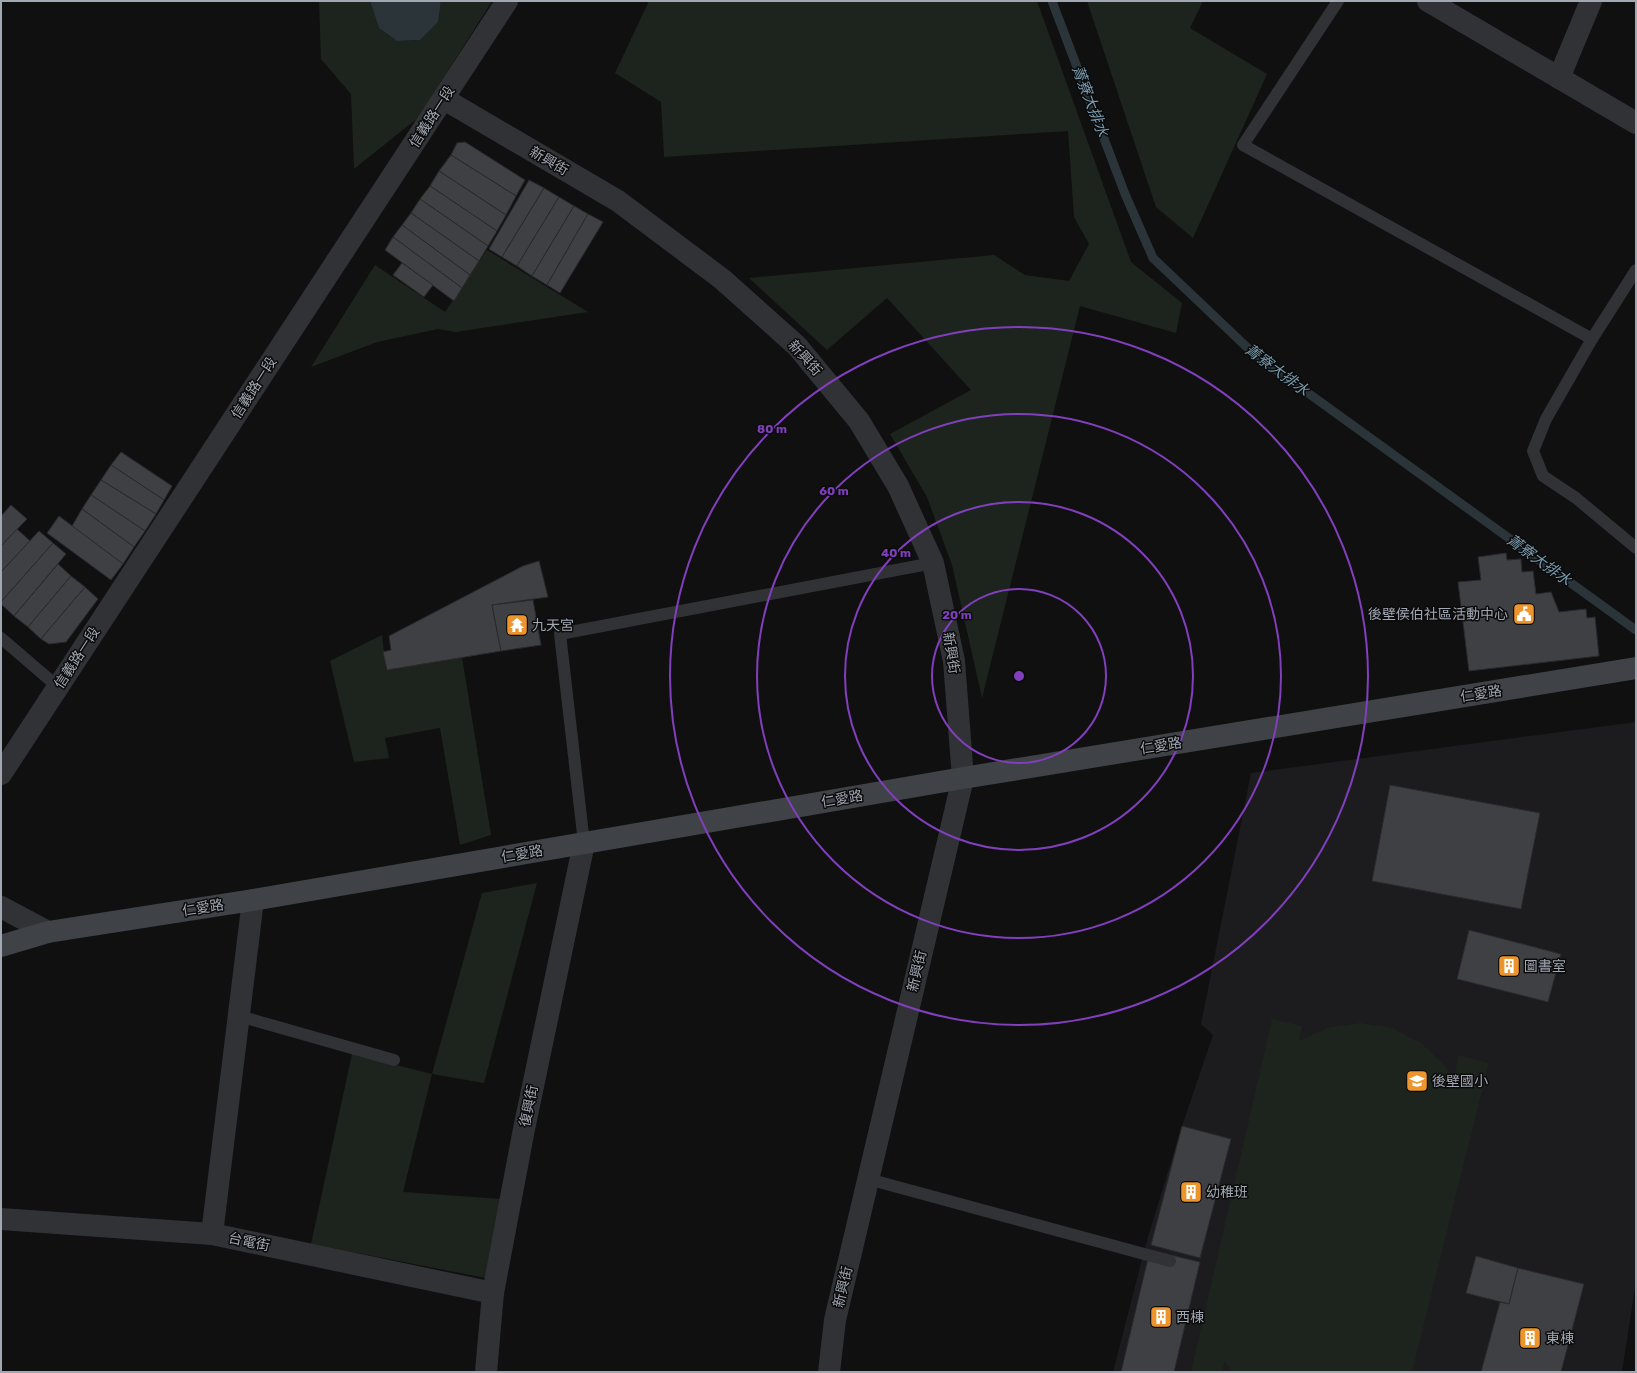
<svg xmlns="http://www.w3.org/2000/svg" width="1637" height="1373" font-family="Rubik,'Noto Sans TC',sans-serif">
	<rect width="100%" height="100%" fill="#101011"/>
	<polygon fill="#1c1c1e" points="1636,722 1636,1281 1622,1372 1113,1372 1147,1240 1182,1126 1213,1035 1201,1024 1251,773"/>
	<g fill="#1c241d">
		<polygon points="319,1 370,1 379,28 397,41 420,40 438,22 441,1 492,1 419,117 354,169 351,94 321,59"/>
		<polygon points="649,1 1037,1 1131,262 1182,303 1176,333 1080,306 982,698 952,565 927,497 890,434 971,390 887,298 827,350 749,278 994,255 1025,275 1069,281 1089,244 1074,217 1068,131 664,157 661,102 615,73"/>
		<polygon points="1087,1 1203,1 1190,28 1267,74 1193,238 1156,207"/>
		<polygon points="487,250 588,312 456,332 438,329 377,342 311,367 375,265 445,312"/>
		<polygon points="382,635 386,669 462,657 491,835 460,845 440,728 385,738 389,758 354,762 330,661"/>
		<polygon points="537,883 484,1083 432,1074 403,1192 501,1199 491,1279 311,1244 352,1054 432,1074 482,893"/>
		<polygon points="1272,1019 1302,1026 1299,1041 1327,1028 1360,1023 1392,1028 1421,1043 1445,1066 1453,1080 1459,1055 1489,1063 1412,1372 1231,1372 1225,1361 1222,1372 1191,1372"/>
	</g>
	<polygon fill="#2a3439" points="370,1 441,1 438,22 420,40 397,41 379,28"/>
	<g fill="none" stroke-linecap="round" stroke-linejoin="round">
		<polyline stroke="#2a3439" stroke-width="9" points="1052,1 1125,194 1153,258 1254,354 1636,630"/>
	</g>
	<g fill="#3f4044" stroke="#2a2a2d">
		<polygon points="465,142 525,180 516,196 451,155 457,143"/>
		<polygon points="451,155 516,196 506,215 439,171"/>
		<polygon points="439,171 506,215 497,231 430,186"/>
		<polygon points="529,180 544,188 502,257 489,249"/>
		<polygon points="430,186 497,231 488,246 420,199"/>
		<polygon points="544,188 559,197 517,266 502,257"/>
		<polygon points="559,197 574,206 532,276 517,266"/>
		<polygon points="420,199 488,246 479,261 411,213"/>
		<polygon points="574,206 588,214 547,285 532,276"/>
		<polygon points="411,213 479,261 470,275 402,225"/>
		<polygon points="588,214 603,222 560,293 547,285"/>
		<polygon points="402,225 470,275 462,288 393,237"/>
		<polygon points="393,237 462,288 454,301 385,250"/>
		<polygon points="402,263 433,285 424,297 393,275"/>
		<polygon points="121,452 172,486 164,500 111,465"/>
		<polygon points="111,465 164,500 156,514 101,480"/>
		<polygon points="101,480 156,514 145,531 91,495"/>
		<polygon points="91,495 145,531 134,547 82,509"/>
		<polygon points="11,505 27,519 1,546 1,516"/>
		<polygon points="82,509 134,547 123,564 72,526"/>
		<polygon points="59,516 123,564 111,580 47,533"/>
		<polygon points="17,529 30,541 1,572 1,546"/>
		<polygon points="39,531 53,543 1,602 1,572"/>
		<polygon points="53,543 66,554 14,616 1,604 1,602"/>
		<polygon points="1506,553 1507,560 1521,559 1522,572 1533,571 1536,594 1551,592 1559,612 1586,609 1587,618 1595,617 1599,656 1469,671 1458,582 1481,580 1478,557"/>
		<polygon points="539,561 548,597 492,605 501,651 387,670 383,652 391,650 389,636 523,566"/>
		<polygon points="58,564 71,576 28,627 14,616"/>
		<polygon points="71,576 85,587 41,639 28,627"/>
		<polygon points="85,587 98,599 66,642 49,644 41,639"/>
		<polygon points="533,600 541,645 501,651 492,605"/>
		<polygon points="1390,785 1540,813 1521,909 1372,881"/>
		<polygon points="1469,930 1561,954 1548,1002 1457,979"/>
		<polygon points="1182,1126 1231,1139 1200,1258 1151,1245"/>
		<polygon points="1150,1250 1200,1262 1174,1372 1121,1372"/>
		<polygon points="1476,1256 1518,1268 1509,1304 1466,1293"/>
		<polygon points="1518,1268 1584,1284 1561,1372 1481,1372 1500,1302 1509,1304"/>
	</g>
	<g fill="none" stroke-linecap="round" stroke-linejoin="round">
		<g stroke="#313236" stroke-width="12">
			<polyline points="1338,1 1243,145 1592,339"/>
			<polyline points="1636,270 1592,339 1546,419 1533,451 1543,476 1576,498 1636,548"/>
			<polyline points="1,638 58,687"/>
			<polyline points="584,843 560,634 933,563"/>
			<polyline points="239,1016 394,1060"/>
			<polyline points="868,1179 1170,1261"/>
		</g>
		<g stroke="#313236" stroke-width="22">
			<polyline points="1428,1 1636,123"/>
			<polyline points="1559,78 1591,1"/>
			<polyline points="444,99 618,201 722,279 797,346 859,421 898,486 933,563 954,661 963,778 835,1320 829,1372"/>
			<polyline points="1,774 507,1"/>
			<polyline points="1,907 48,932"/>
			<polyline points="1,1219 212,1234 493,1293"/>
			<polyline points="212,1234 253,900"/>
			<polyline points="486,1372 493,1293 524,1129 584,843"/>
		</g>
		<polyline stroke="#3f4246" stroke-width="22" points="1,946 48,932 253,900 963,778 1636,668"/>
	</g>
	<g fill="none" stroke="#813fbd" stroke-width="2">
		<circle cx="1019" cy="676" r="87"/>
		<circle cx="1019" cy="676" r="174"/>
		<circle cx="1019" cy="676" r="262"/>
		<circle cx="1019" cy="676" r="349"/>
	</g>
	<defs>
		<g id="civic-square" transform="scale(1.15)"><rect x="-9" y="-9" width="18" height="18" rx="4" fill="#ed942c" stroke="#0b0b0c"/><path d="M-.6-6.5H3V-4.5H.6V-3L4-1V1h2V6H-6V1h2V-1L-.6-3ZM-1.2 2.5V6h2.4V2.5Z" fill="#fff"/></g>
		<g id="temple-square" transform="scale(1.15)"><rect x="-9" y="-9" width="18" height="18" rx="4" fill="#ed942c" stroke="#0b0b0c"/><path d="M0-6L5-2H3V0L6.5 2.5H4V6H1.5V3h-3V6H-4V2.5H-6.5L-3 0V-2H-5Z" fill="#fff"/></g>
		<g id="building-square" transform="scale(1.15)"><rect x="-9" y="-9" width="18" height="18" rx="4" fill="#ed942c" stroke="#0b0b0c"/><path d="M-4-6H4V6H1V3H-1V6H-4ZM-2.5-4.3h1.7v1.8h-1.7ZM.8-4.3h1.7v1.8H.8ZM-2.5-1h1.7V.8h-1.7ZM.8-1h1.7V.8H.8Z" fill="#fff"/></g>
		<g id="school-square" transform="scale(1.15)"><rect x="-9" y="-9" width="18" height="18" rx="4" fill="#ed942c" stroke="#0b0b0c"/><path d="M0-5L7-2L0 1L-7-2ZM-4 1L0 2.5L4 1V4Q0 6-4 4Z" fill="#fff"/></g>
	</defs>
	<g fill-rule="evenodd">
		<use href="#civic-square" x="1524" y="614"/>
		<use href="#temple-square" x="517" y="625"/>
		<use href="#building-square" x="1509" y="966"/>
		<use href="#school-square" x="1417" y="1081"/>
		<use href="#building-square" x="1191" y="1192"/>
		<use href="#building-square" x="1161" y="1317"/>
		<use href="#building-square" x="1530" y="1338"/>
	</g>
	<g text-anchor="middle" dominant-baseline="central" stroke-width="3" stroke-linejoin="round" paint-order="stroke">
		<g font-size="14" fill="#a1a8b2" stroke="#0b0b0c">
			<text transform="translate(432 117) rotate(-57)">信義路一段</text>
			<text transform="translate(549 161) rotate(30)">新興街</text>
			<text transform="translate(805 358) rotate(48)">新興街</text>
			<text transform="translate(254 388) rotate(-57)">信義路一段</text>
			<text transform="translate(951 653) rotate(81)">新興街</text>
			<text transform="translate(77 658) rotate(-57)">信義路一段</text>
			<text transform="translate(1481 694) rotate(-9)">仁愛路</text>
			<text transform="translate(1161 746) rotate(-9)">仁愛路</text>
			<text transform="translate(842 799) rotate(-10)">仁愛路</text>
			<text transform="translate(522 854) rotate(-10)">仁愛路</text>
			<text transform="translate(203 908) rotate(-9)">仁愛路</text>
			<text transform="translate(917 971) rotate(-77)">新興街</text>
			<text transform="translate(529 1106) rotate(-78)">復興街</text>
			<text transform="translate(249 1242) rotate(12)">台電街</text>
			<text transform="translate(843 1287) rotate(-77)">新興街</text>
		</g>
		<g font-size="14" fill="#a1a8b2" stroke="#0b0b0c" text-anchor="start">
			<text x="1508" y="614" text-anchor="end">後壁侯伯社區活動中心</text>
			<text x="532" y="625">九天宮</text>
			<text x="1524" y="966">圖書室</text>
			<text x="1432" y="1081">後壁國小</text>
			<text x="1206" y="1192">幼稚班</text>
			<text x="1176" y="1317">西棟</text>
			<text x="1546" y="1338">東棟</text>
		</g>
		<g font-size="15" font-style="italic" fill="#789bad" stroke="#0b0b0c">
			<text transform="translate(1090 101) rotate(69)">菁寮大排水</text>
			<text transform="translate(1277 370) rotate(37)">菁寮大排水</text>
			<text transform="translate(1539 560) rotate(36)">菁寮大排水</text>
		</g>
	</g>
	<circle cx="1019" cy="676" r="6" fill="#813fbd" stroke="#0b0b0c" stroke-width="2"/>
	<g font-size="12" text-anchor="middle" font-weight="bold" fill="#813fbd" stroke="#0b0b0c" stroke-width="3" stroke-linejoin="round" paint-order="stroke">
		<text x="772" y="433">80 m</text>
		<text x="834" y="495">60 m</text>
		<text x="896" y="557">40 m</text>
		<text x="957" y="619">20 m</text>
	</g>
	<rect width="1637" height="1373" fill="none" stroke="#a1a8b2" stroke-width="4"/>
</svg>
